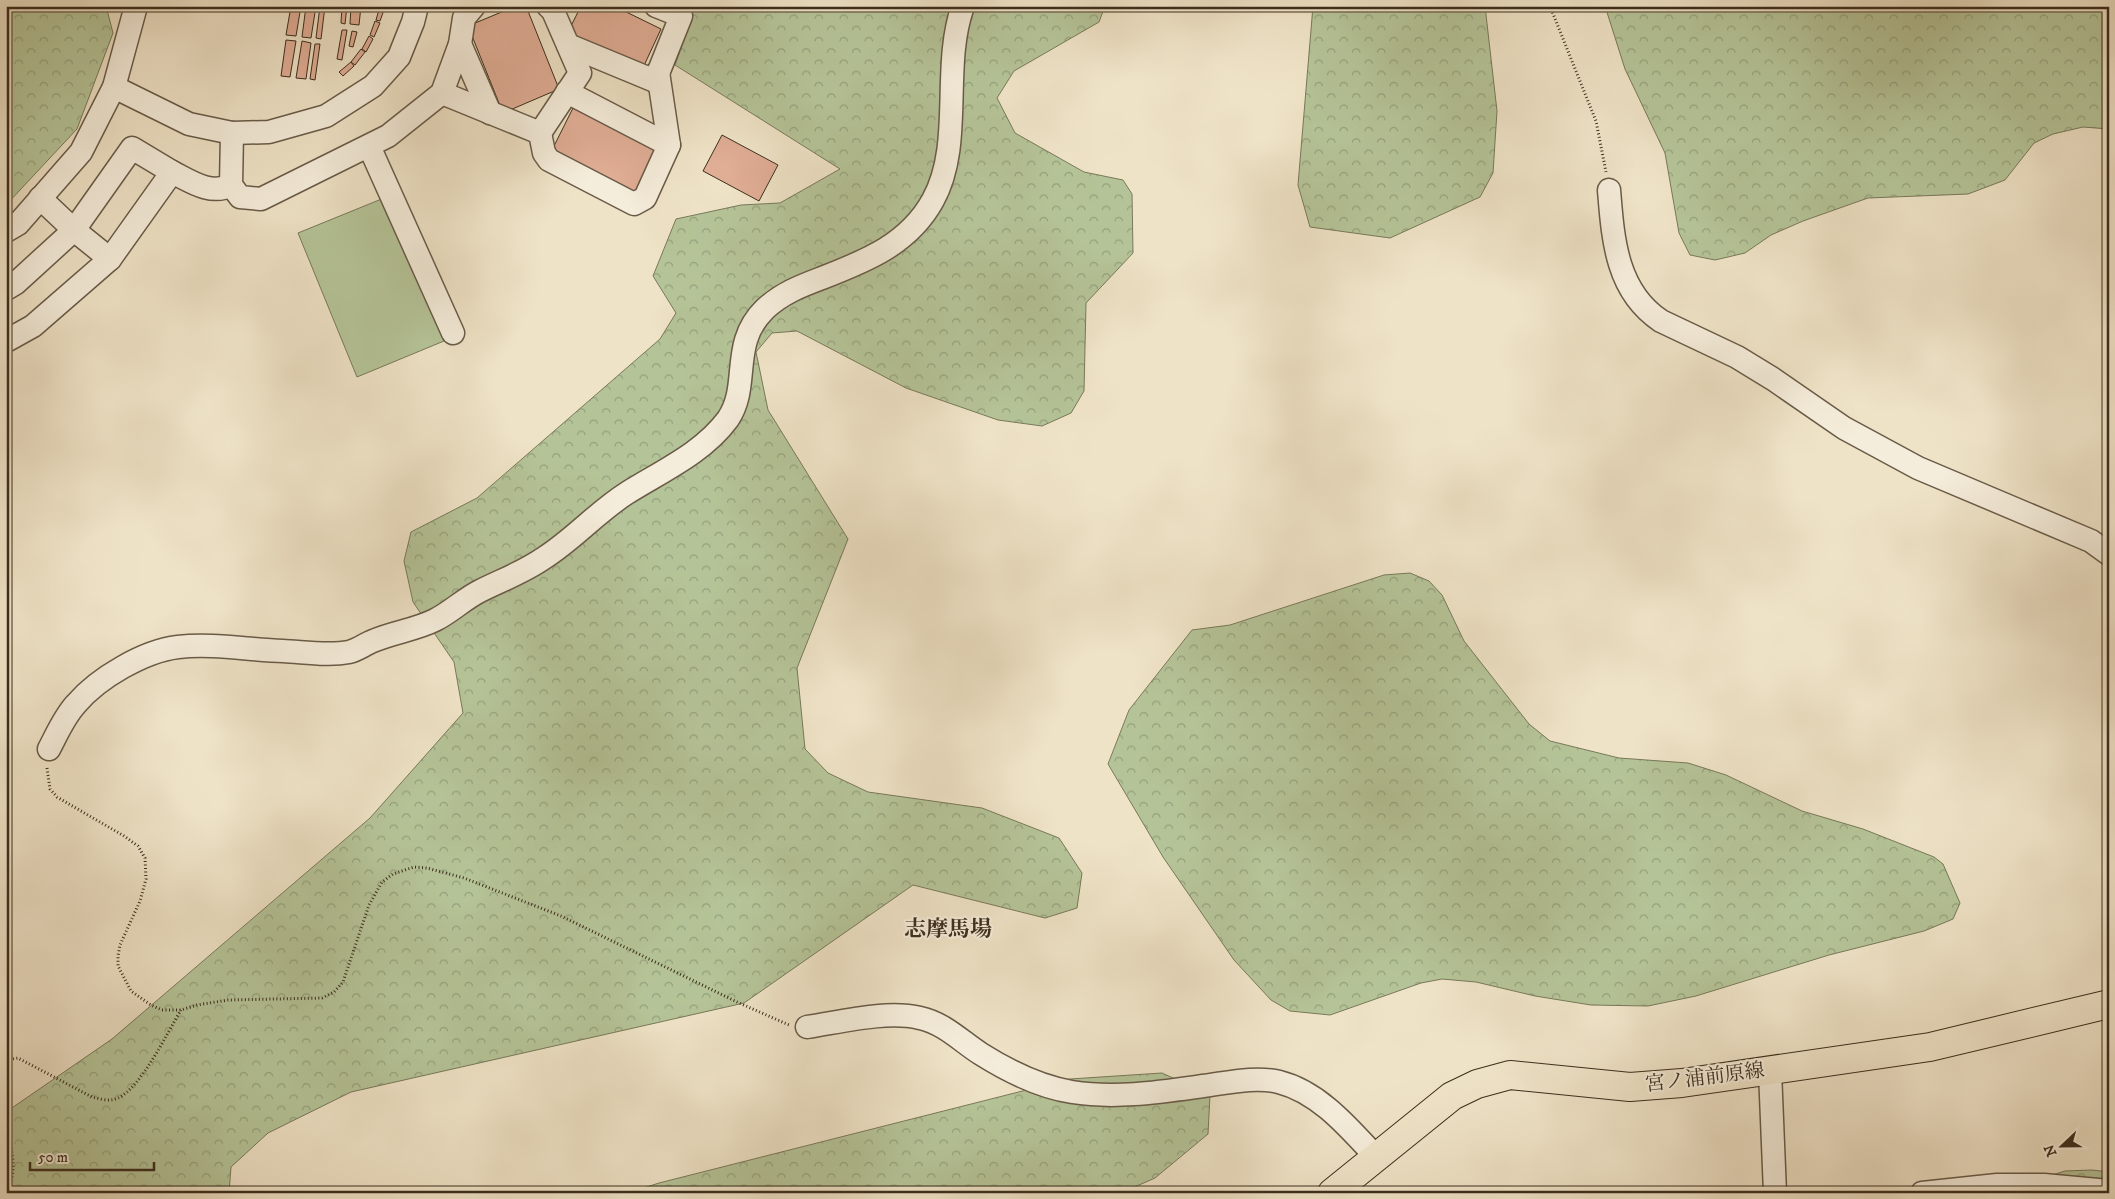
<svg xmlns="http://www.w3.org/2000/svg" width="2115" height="1199" font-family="'IM FELL DW Pica','Noto Serif JP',serif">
	<defs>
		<pattern id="forest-crowns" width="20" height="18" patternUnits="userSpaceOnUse" patternTransform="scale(1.25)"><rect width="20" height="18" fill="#b5c498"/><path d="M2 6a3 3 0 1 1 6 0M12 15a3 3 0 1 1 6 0" fill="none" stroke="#94a07b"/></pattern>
	</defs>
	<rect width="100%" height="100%" fill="#efe3c7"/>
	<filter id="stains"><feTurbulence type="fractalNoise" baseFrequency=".004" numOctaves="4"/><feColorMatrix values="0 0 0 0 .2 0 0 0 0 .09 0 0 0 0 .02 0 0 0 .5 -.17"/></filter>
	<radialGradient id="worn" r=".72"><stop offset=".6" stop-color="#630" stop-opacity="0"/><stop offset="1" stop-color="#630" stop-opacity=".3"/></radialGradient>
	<g fill="url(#forest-crowns)" stroke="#78795a">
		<polygon points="6,6 106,6 113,33 77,129 6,205"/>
		<polygon points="672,6 1105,6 1099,22 1014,71 997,98 1015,133 1084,172 1123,180 1132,194 1133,253 1086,303 1084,391 1071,413 1042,426 998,420 906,388 797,331 772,333 756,352 768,410 848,539 797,668 805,749 828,773 868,792 982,808 1059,838 1082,873 1077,908 1045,918 913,885 744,1003 351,1092 268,1133 231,1167 229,1193 6,1193 6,1112 112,1039 370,818 463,713 454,662 413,602 404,561 411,532 477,498 660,339 676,313 653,276 676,219 741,205 780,203 840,169 675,65 693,15"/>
		<polygon points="1313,6 1485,6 1497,111 1493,173 1480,197 1390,238 1310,227 1298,185"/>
		<polygon points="1605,6 2109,6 2109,129 2083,127 2053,134 2034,143 2005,180 1968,194 1868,198 1803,221 1771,235 1745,253 1715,260 1690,255 1679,233 1665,153 1625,69"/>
		<polygon points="1410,573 1429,581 1442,595 1464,641 1529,724 1550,741 1619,758 1688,763 1726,775 1802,811 1863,829 1934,857 1943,864 1960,903 1953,919 1924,931 1829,955 1696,996 1648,1006 1591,1005 1535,996 1476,982 1442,979 1421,983 1330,1015 1290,1011 1271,1000 1234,960 1163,857 1108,764 1129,710 1192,630 1230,625 1384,575"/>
		<polygon points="1162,1073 1210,1095 1208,1134 1155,1178 1121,1193 628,1193 659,1183 1070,1079"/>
		<polygon points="2092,1170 2109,1172 2109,1193 2046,1177 2065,1171"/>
	</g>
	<polygon fill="#b5c498" stroke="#78795a" points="384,198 444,341 357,377 298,233"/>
	<g fill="#e0ad95" stroke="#3c2e1d">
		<polygon points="291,6 301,6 296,36 286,35"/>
		<polygon points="306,6 316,6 311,38 302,37"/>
		<polygon points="320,6 325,6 321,39 316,38"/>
		<polygon points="342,6 347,6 345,24 341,23"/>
		<polygon points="351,6 361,6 359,25 350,24"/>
		<polygon points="380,6 385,7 380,21 376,20"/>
		<polygon points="516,6 526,6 559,89 503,113 468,26"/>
		<polygon points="581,6 614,6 661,29 641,72 566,36"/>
		<polygon points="375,21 380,23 374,37 370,35"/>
		<polygon points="342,30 347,30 342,60 337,59"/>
		<polygon points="352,31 357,32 353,47 349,46"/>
		<polygon points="369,36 373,39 366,52 362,49"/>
		<polygon points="286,40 296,41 290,77 281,76"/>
		<polygon points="302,41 311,43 306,79 296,78"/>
		<polygon points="315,44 320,44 315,80 310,79"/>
		<polygon points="361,49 365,52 355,65 351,62"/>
		<polygon points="351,62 354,66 343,76 339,72"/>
		<polygon points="573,108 659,152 636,198 550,154"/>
		<polygon points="722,135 778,165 759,201 703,171"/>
	</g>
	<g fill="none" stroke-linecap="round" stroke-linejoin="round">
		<g stroke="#695b48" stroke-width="25">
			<g id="minor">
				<polyline points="460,44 490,113"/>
				<polyline points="568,45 655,81 681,16 656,6"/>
				<polyline points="114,87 189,124 232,133 269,132 326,116 373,86 399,57 413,22 417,6"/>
				<polyline points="567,92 669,145"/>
				<polyline points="442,93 540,133 580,73 553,11 548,6"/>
				<polyline points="232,133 231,185 240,197 261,199 388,136 442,93 460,44 464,18 474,6"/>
				<polyline points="540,133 544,153 549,160 634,204 645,198 669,145 658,72"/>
				<polyline points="369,146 453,333"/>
				<path d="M172 172C190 181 211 196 231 185"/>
				<path d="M1609 190C1613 239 1616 291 1661 321L1737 357 1773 379 1844 428 1918 468 2091 541 2109 554"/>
				<polyline points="40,198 74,230 110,259"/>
				<polyline points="6,231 18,224 81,152 114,87 136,6"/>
				<polyline points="6,289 16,283 74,230 132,148 172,172 110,259 33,326 6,341"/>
				<path d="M49 749C57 734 64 717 76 704 98 678 144 651 178 647 212 643 249 650 283 651 304 652 329 656 349 652 358 650 365 644 373 641 394 632 415 630 435 620 451 612 464 599 480 591 502 580 524 572 544 558 574 539 597 512 627 493 662 471 703 453 728 419 751 385 729 344 765 309 782 293 801 286 822 278 866 261 909 244 933 200 964 144 941 67 963 6"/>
				<path d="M807 1027C841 1022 886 1010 920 1018 944 1023 962 1042 981 1054 1008 1071 1040 1087 1072 1092 1116 1099 1160 1092 1203 1086 1227 1083 1255 1076 1279 1082 1319 1092 1349 1128 1376 1157"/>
				<polyline points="1770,1071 1775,1193"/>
				<polyline points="1922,1193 1997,1185 2044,1185 2109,1191"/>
			</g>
		</g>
		<g stroke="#3c2e1d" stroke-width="30">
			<polyline id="major" points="1332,1193 1452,1096 1477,1084 1510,1075 1630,1087 1682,1083 1930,1047 2109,1004"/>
		</g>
		<g stroke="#3c2e1d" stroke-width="3" stroke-dasharray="1 2.5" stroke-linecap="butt">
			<polyline points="1550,6 1596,121 1606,172"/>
			<polyline points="47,768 50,789 57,797 124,836 138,846 145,858 146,879 140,901 120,945 118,956 118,966 131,991 151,1005 162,1010 181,1010 197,1005 228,1000 322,998 334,992 343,982 369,905 382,882 393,874 414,867 427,868 464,878 561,916 737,1002 789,1025"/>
			<path d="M6 1060 18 1058 92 1097C100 1099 110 1102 118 1098 141 1088 167 1033 181 1010"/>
			<path d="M6 1128C11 1146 19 1174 6 1190"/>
		</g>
		<use href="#minor" stroke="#f5eddb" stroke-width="22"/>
		<use href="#major" stroke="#efe3c7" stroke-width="28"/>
	</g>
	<g text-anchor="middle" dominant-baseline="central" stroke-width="4" stroke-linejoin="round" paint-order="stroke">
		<g font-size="20" fill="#3c2e1d" stroke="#f5eddb">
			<text transform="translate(1705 1078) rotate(-7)">宮ノ浦前原線</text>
		</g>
		<g font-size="22" font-weight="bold" fill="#3c2e1d" stroke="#f5eddb">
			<text x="948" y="929">志摩馬場</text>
		</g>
	</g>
	<rect width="2115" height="1199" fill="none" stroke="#efe3c7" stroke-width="25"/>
	<rect x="8" y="8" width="2100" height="1184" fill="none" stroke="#3c2e1d" stroke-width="2.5"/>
	<rect x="12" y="12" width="2090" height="1174" fill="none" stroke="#3c2e1d"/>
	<g transform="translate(2062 1146) rotate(248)" stroke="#f5eddb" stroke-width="4" paint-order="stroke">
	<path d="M0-4L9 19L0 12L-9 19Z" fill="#3c2e1d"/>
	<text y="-8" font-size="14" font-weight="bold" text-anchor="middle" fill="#3c2e1d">N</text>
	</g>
	<path d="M30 1162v8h124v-8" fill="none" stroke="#3c2e1d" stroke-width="2.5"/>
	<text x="38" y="1162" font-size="15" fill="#3c2e1d" stroke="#f5eddb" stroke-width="4" paint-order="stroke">50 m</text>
	<rect width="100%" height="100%" filter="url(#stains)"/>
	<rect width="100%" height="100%" fill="url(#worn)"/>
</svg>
